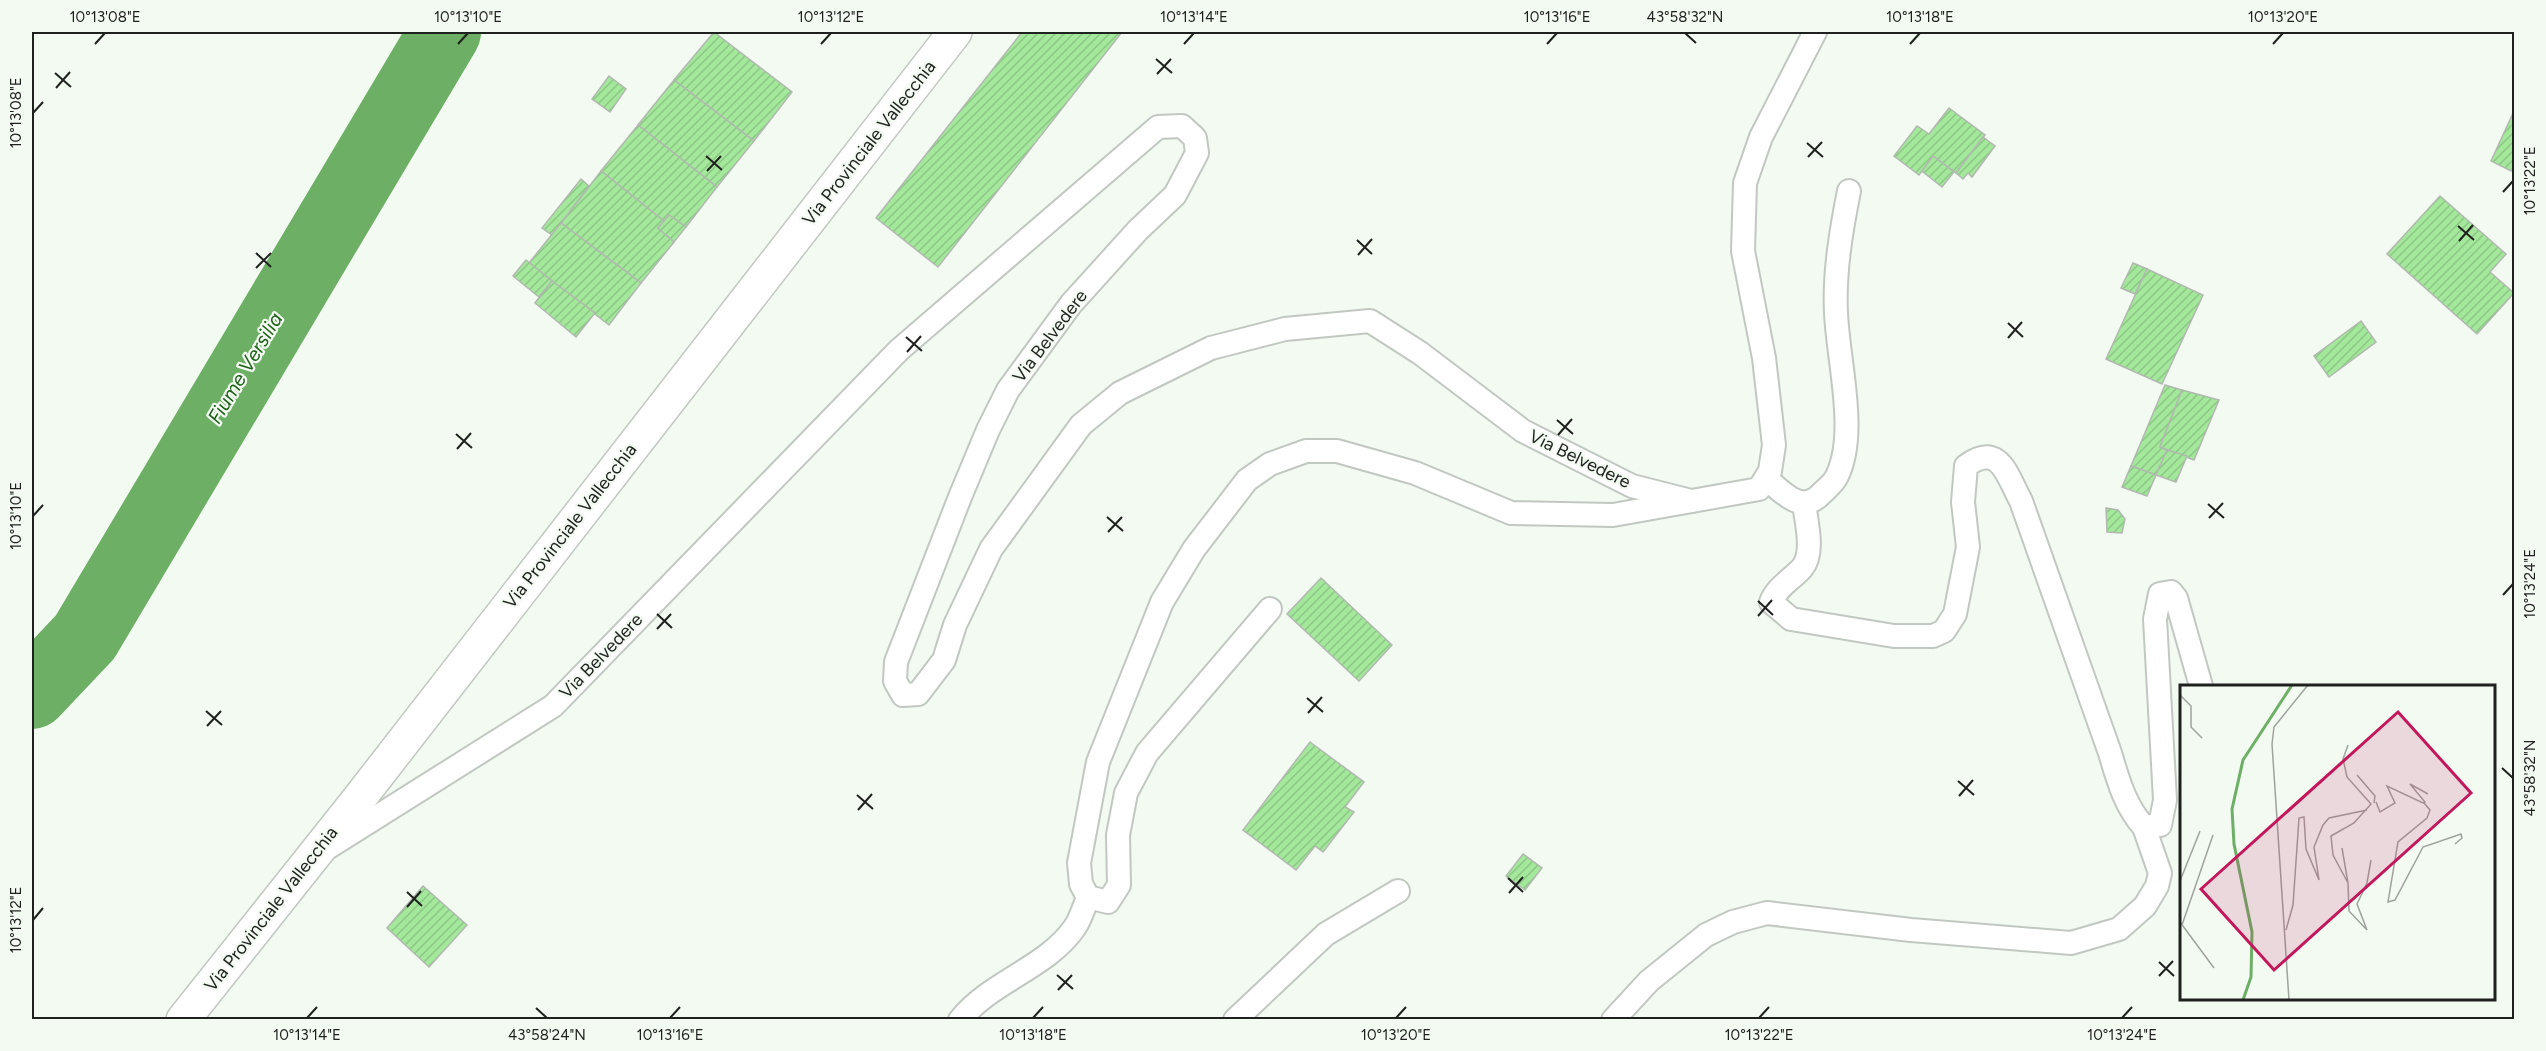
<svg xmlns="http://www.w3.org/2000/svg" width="2546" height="1051" font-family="Figtree,sans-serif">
	<defs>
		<pattern id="building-hatch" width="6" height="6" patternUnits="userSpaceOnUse" patternTransform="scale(1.5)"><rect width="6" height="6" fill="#a3e89b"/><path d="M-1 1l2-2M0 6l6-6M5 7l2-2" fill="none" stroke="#8cc785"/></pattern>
	</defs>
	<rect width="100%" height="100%" fill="#f3faf2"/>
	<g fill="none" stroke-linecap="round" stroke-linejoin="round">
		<polyline stroke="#6daf65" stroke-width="72" points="32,693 85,637 445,32"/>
	</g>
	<g fill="url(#building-hatch)" stroke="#b1b8b0" stroke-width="1.5">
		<polygon points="714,32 792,92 754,141 674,80"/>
		<polygon points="1022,32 1122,32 938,267 876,218"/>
		<polygon points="609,76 626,89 610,112 592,99"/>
		<polygon points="674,80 754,141 717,187 638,125"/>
		<polygon points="1949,108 1985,135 1956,173 1933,156 1919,175 1894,156 1917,126 1929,134"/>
		<polygon points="2514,111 2514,164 2511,171 2491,161"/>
		<polygon points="638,125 717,187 686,227 669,215 664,221 601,171"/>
		<polygon points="1983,137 1995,146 1972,177 1968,173 1963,179 1956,173"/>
		<polygon points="1933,156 1954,172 1942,187 1922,171"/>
		<polygon points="601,171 664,221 658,228 674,242 641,283 561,223"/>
		<polygon points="581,179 589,186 552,235 542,228"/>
		<polygon points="2440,196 2506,254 2490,272 2514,293 2477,334 2387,254"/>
		<polygon points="669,215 686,227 674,242 658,228"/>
		<polygon points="561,223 641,283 609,325 529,263"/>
		<polygon points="526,260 552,281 539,297 513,276"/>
		<polygon points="2133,263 2147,269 2135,294 2121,288"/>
		<polygon points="2147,269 2203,295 2162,384 2106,359"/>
		<polygon points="552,281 595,313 576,337 535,303"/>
		<polygon points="2361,321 2376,342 2329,377 2314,356"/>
		<polygon points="2165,385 2182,390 2160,447 2167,450 2156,475 2131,466"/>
		<polygon points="2182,390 2219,400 2194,460 2160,447"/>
		<polygon points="2167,450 2187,456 2176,482 2156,475"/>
		<polygon points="2131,466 2156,475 2147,496 2122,487"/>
		<polygon points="2106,508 2118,510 2125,519 2122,533 2107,532"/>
		<polygon points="1321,578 1392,645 1359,681 1287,614"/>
		<polygon points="1310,742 1364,782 1345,807 1354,812 1323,852 1315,846 1296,870 1243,830"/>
		<polygon points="1523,854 1542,868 1525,890 1506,876"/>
		<polygon points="423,886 467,925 429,967 387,928"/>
	</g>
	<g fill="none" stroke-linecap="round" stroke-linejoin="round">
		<g stroke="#c1c8c1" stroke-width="26">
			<g id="service">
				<path d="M1766 478C1783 493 1802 515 1822 493 1827 488 1834 483 1837 476 1858 433 1838 361 1836 313 1834 273 1841 231 1849 191"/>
				<path d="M1804 503C1806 521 1815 553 1802 568 1791 580 1777 587 1771 602L1791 619 1894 636H1933L1944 631 1955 614 1968 547 1963 502 1966 466C2000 441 2007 476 2021 501L2110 753C2118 780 2125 806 2144 827L2160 825 2165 800 2155 619 2160 594 2171 592 2176 598 2201 686"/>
				<polyline points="1270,609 1147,753 1126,793 1118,835 1119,885 1108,902 1088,897 1081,884 1079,863 1098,762 1162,602 1194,549 1247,480 1270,464 1306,451 1337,451 1415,473 1511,513 1613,515 1759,489 1770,471 1774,445 1764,358 1743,251 1745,183 1761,137 1815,32"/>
				<polyline points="329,847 553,706 899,350 1158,127 1182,126 1195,138 1197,153 1175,195 1138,230 1071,304 1008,390 988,430 960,497 896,662 895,681 903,695 918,694 944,660 955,625 991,549 1081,425 1120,393 1211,348 1285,329 1370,321 1420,353 1523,431 1632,486 1691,501"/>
				<path d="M960 1020C991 981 1047 968 1075 927 1081 918 1084 907 1088 897"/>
				<polyline points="1235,1020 1326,934 1398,891"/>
				<polyline points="1613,1020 1649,981 1706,935 1733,922 1767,913 1911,930 2071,943 2119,929 2145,906 2157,886 2160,873 2144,827"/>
			</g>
		</g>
		<g stroke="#c1c8c1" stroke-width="36">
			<polyline id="secondary" points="183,1020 358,800 955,32"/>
		</g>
		<use href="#service" stroke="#fff" stroke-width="22"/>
		<use href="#secondary" stroke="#fff" stroke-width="33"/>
	</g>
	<path fill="none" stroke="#1f211e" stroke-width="2" d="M1685 33 1696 43M95 44 105 33M458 44 468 33M821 44 831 33M1184 44 1194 33M1547 44 1557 33M1910 44 1920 33M2273 44 2283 33M1156 59 1172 73M55 73 71 87M1157 74 1171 59M56 88 70 72M33 113 43 102M1807 143 1823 157M706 156 722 170M1808 157 1822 142M707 171 721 156M2503 192 2513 181M2458 226 2474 240M1357 240 1372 254M2459 241 2473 225M256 253 271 267M1358 255 1372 239M256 268 271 253M2008 323 2023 337M906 337 922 351M2008 338 2022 322M907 352 921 336M1557 420 1573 434M456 434 472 448M1558 435 1572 419M457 449 471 433M2208 504 2224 518M33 516 43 505M1107 517 1123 531M2209 518 2223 503M1108 532 1122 517M2503 595 2513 584M1758 601 1773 615M657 614 672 628M1758 616 1772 600M657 629 671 614M1307 698 1323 712M206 711 222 725M1308 713 1322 697M207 726 221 711M2502 768 2513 778M1958 781 1974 795M857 795 873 809M1959 796 1973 780M858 810 872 794M1508 878 1523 892M407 892 422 906M1509 893 1523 877M407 907 421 891M33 920 43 908M2159 962 2174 976M1057 975 1073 989M2159 976 2173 961M1058 990 1072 975M536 1008 547 1018M307 1018 317 1007M670 1018 680 1007M1033 1018 1043 1007M1396 1018 1406 1007M1759 1018 1769 1007M2122 1018 2132 1007"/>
	<g text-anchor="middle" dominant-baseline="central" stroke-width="4.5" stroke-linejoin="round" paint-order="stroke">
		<g font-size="18" fill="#1f211e" stroke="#f3faf2">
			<text transform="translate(869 143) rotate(-52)">Via Provinciale Vallecchia</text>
			<text transform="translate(1050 336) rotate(-53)">Via Belvedere</text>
			<text transform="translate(1580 459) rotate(26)">Via Belvedere</text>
			<text transform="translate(570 526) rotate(-52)">Via Provinciale Vallecchia</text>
			<text transform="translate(601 656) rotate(-46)">Via Belvedere</text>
			<text transform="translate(271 909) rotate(-52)">Via Provinciale Vallecchia</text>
		</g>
		<g font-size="20" font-style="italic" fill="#21621a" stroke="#f3faf2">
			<text transform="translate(245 368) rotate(-59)">Fiume Versilia</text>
		</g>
	</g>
	<g transform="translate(2180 685)">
		<rect width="315" height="315" fill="#f3faf2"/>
		<path fill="none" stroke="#6daf65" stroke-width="3" d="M63 315 71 292 72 247 54 159 52 124 63 75 112 0"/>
		<path fill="none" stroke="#9ea39d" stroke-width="1.5" d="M0 10 11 21V42L22 53M177 90 195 111 194 118M196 117 200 127 215 118 207 101 243 118 245 117 230 99 248 109M244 118 250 125 247 133 218 157 208 217 215 215 243 162 281 149 282 153 275 159M162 163 168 198 153 170 151 151 174 138 191 119 167 92 163 74 168 60M0 196 20 146M168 198 169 226 187 245 177 219 187 198 191 175M0 237 34 283M2 240 33 150M106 245 113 220 119 133 124 132 126 164 139 195 134 162 143 140 149 133 187 125M109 315 92 59 94 42 128 0"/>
		<path fill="#c2185b" fill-opacity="0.15" stroke="#c2185b" stroke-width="3" d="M218 27 291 108 94 285 21 204Z"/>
		<rect width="315" height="315" fill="none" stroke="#1f211e" stroke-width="3"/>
	</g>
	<rect width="2546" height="1051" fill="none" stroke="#f3faf2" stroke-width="66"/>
	<rect x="33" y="33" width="2480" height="985" fill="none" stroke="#1f211e" stroke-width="2"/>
	<g font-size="15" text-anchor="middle" fill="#1f211e">
		<text x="105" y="22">10°13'08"E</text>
		<text x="468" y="22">10°13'10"E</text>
		<text x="831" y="22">10°13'12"E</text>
		<text x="1194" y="22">10°13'14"E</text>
		<text x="1557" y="22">10°13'16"E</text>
		<text x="1685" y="22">43°58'32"N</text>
		<text x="1920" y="22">10°13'18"E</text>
		<text x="2283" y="22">10°13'20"E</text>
		<text transform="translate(16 113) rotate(-90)" y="5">10°13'08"E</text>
		<text transform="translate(2530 181) rotate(-90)" y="5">10°13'22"E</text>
		<text transform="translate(16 516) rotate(-90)" y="5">10°13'10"E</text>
		<text transform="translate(2530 584) rotate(-90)" y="5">10°13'24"E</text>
		<text transform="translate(2530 778) rotate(-90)" y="5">43°58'32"N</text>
		<text transform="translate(16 920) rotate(-90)" y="5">10°13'12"E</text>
		<text x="307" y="1040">10°13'14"E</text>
		<text x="547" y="1040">43°58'24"N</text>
		<text x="670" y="1040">10°13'16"E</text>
		<text x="1033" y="1040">10°13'18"E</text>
		<text x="1396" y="1040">10°13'20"E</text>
		<text x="1759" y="1040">10°13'22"E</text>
		<text x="2122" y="1040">10°13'24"E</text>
	</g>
</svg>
